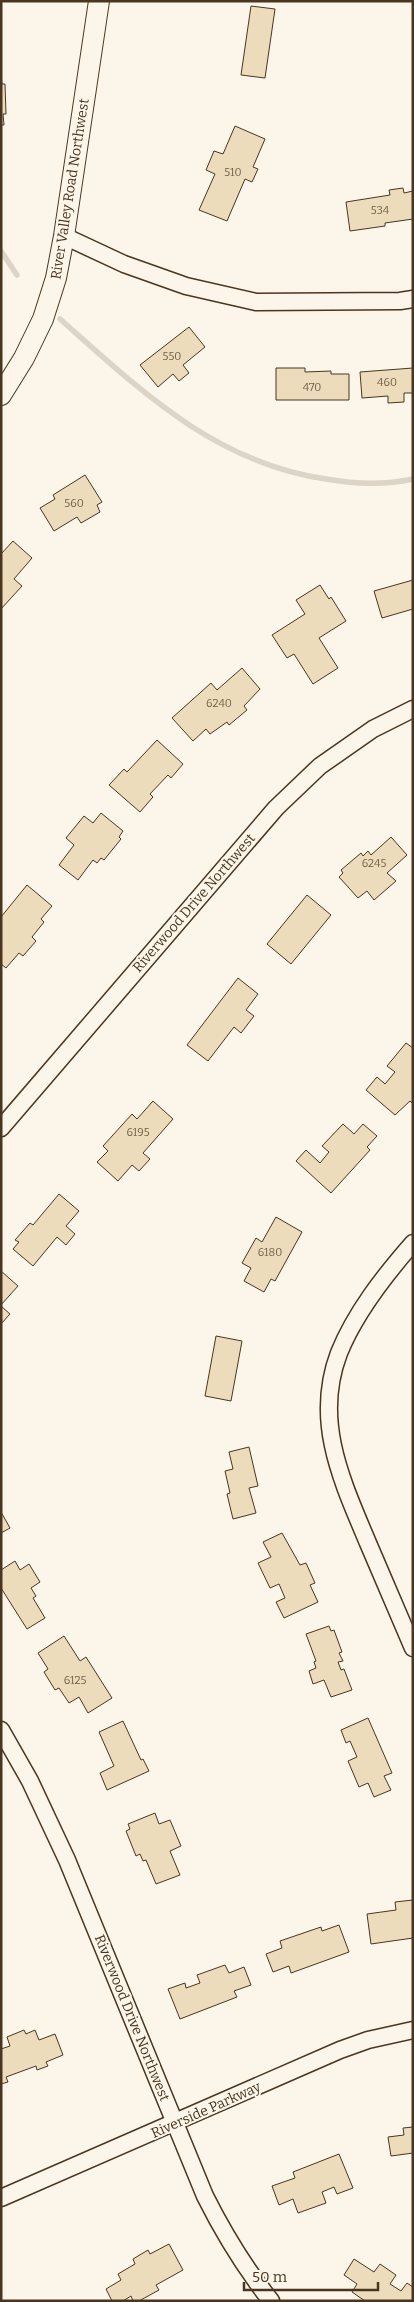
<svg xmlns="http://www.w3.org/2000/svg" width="414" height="2302" font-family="Bitter,serif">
	<rect width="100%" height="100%" fill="#fbf6e9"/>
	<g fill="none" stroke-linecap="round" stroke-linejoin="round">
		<g stroke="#dcd4c6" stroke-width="5.5">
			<polyline points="1,251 17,275"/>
			<path d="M60 319C140 390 215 463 326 479 354 484 385 485 413 479"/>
		</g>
	</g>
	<g fill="#ecdcbc" stroke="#4a3520">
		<polygon points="251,6 275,9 265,78 241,75"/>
		<polygon points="1,76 2,84 5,84 6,114 3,114 4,125 1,125"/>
		<polygon points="235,126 265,139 253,167 258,169 252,182 245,179 227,221 199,210 215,174 206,170 214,151 223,154"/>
		<polygon points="403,188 404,193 413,191 413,219 385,223 385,226 350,231 346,202 390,195 389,190"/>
		<polygon points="189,327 205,347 183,365 189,373 179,381 173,374 158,387 140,365"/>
		<polygon points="276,368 305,368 305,372 331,371 331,374 349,374 349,400 276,400"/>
		<polygon points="413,368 413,393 404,393 404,402 388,403 388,396 362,398 360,372"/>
		<polygon points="85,475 102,502 97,505 100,512 81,523 77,517 54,531 40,508 55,499 53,495"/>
		<polygon points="13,541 32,558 14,579 22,586 1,609 1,554"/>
		<polygon points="413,580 413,609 382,618 374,591"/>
		<polygon points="320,585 329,599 331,597 346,621 319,638 338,668 313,684 294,654 287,658 272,635 305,614 296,600"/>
		<polygon points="242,668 260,689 244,706 247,710 229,725 227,722 210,734 206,729 193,741 172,718 211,683 217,690"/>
		<polygon points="157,740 183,764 171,778 168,775 150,794 153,797 140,812 109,785 124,769 127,772"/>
		<polygon points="101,813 123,831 119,837 121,839 104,860 101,858 97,863 93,860 78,880 59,865 74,845 66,838 84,816 93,823"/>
		<polygon points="391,837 407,855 387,873 396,881 374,900 367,891 358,898 339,877 343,873 341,870 361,853 363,856 368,851 371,855"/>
		<polygon points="27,885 52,906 41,919 44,922 32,937 36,941 23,956 19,953 6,968 1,964 1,917"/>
		<polygon points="307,895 331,915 291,964 267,944"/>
		<polygon points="238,978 258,994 246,1010 254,1016 241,1033 234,1027 208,1061 187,1045"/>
		<polygon points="406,1043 413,1048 413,1104 410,1101 395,1115 366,1090 377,1077 385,1084 395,1072 387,1066"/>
		<polygon points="153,1101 173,1119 143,1153 150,1159 139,1171 132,1165 118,1181 97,1162 108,1151 103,1146 132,1114 137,1119"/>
		<polygon points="343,1124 354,1134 363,1124 377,1136 367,1147 370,1150 331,1193 296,1161 306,1150 320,1163 329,1152 322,1146"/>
		<polygon points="59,1194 79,1211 66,1226 75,1234 66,1245 57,1237 33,1266 13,1249 19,1242 15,1240 30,1223 33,1225"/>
		<polygon points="276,1217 302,1232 275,1281 271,1279 264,1292 244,1281 251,1268 242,1263 256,1238 262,1242"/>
		<polygon points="1,1271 18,1286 1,1305"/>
		<polygon points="1,1306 10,1314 1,1324"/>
		<polygon points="216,1336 242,1341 231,1401 205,1396"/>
		<polygon points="249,1447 258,1486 249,1488 256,1513 233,1519 227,1494 230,1493 225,1471 233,1469 229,1452"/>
		<polygon points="1,1512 10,1528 1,1533"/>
		<polygon points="282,1533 300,1565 306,1563 315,1583 310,1585 318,1602 284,1618 276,1602 285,1598 279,1584 270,1588 258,1563 271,1557 263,1542"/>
		<polygon points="15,1561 20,1570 29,1564 40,1582 31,1588 36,1596 33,1598 45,1618 27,1629 1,1588 1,1570"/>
		<polygon points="329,1626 331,1631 334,1630 342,1652 339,1653 343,1661 338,1662 341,1670 344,1669 352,1690 331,1697 324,1680 313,1684 309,1671 316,1668 314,1662 316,1661 306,1634"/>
		<polygon points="64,1636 80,1661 86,1657 112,1698 88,1713 79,1697 69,1703 59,1688 55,1690 44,1672 48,1669 38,1653"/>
		<polygon points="368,1718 392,1773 384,1776 391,1790 374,1797 368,1783 359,1787 348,1761 357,1757 350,1741 346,1743 341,1730"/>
		<polygon points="123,1721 141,1760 143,1759 149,1771 107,1790 100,1773 114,1766 99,1732"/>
		<polygon points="155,1813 159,1824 170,1820 181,1846 170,1851 180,1875 156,1884 146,1860 143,1861 140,1854 136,1856 126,1831 130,1829 128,1824"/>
		<polygon points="413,1900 413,1938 371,1944 367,1914 396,1910 395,1902"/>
		<polygon points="339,1925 349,1952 291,1973 289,1966 273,1972 266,1954 282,1948 280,1941 321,1927 322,1931"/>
		<polygon points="225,1965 229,1973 244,1967 251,1985 234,1991 237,1997 180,2019 168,1989 185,1983 186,1988 200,1983 197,1975"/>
		<polygon points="24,2030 26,2034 35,2030 39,2040 55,2034 63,2055 46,2062 48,2066 37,2070 36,2066 6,2077 8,2082 1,2084 1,2049 10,2046 7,2037"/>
		<polygon points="413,2127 413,2153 391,2156 388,2137 404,2135 403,2128"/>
		<polygon points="339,2154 353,2188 337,2194 334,2187 322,2192 326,2203 298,2213 293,2199 279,2205 272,2186 295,2178 293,2172"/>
		<polygon points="169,2244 183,2270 156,2285 159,2290 139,2301 133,2301 131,2296 123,2301 112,2301 106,2289 121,2280 118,2274 135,2264 133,2259 148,2250 150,2254"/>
		<polygon points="354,2259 374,2272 380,2264 396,2275 390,2284 401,2291 407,2283 413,2287 413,2301 365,2301 352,2292 357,2284 344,2275"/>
	</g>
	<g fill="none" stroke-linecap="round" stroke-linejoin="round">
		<g stroke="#4a3520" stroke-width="19">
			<g id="minor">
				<polyline points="64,236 124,264 186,286 256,302 400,301 413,299"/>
				<polyline points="1,1128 276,808 320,766 373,729 413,709"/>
				<path d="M413 1243C384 1276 355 1313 339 1353 313 1421 342 1481 368 1543 383 1578 398 1613 413 1648"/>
				<path d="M1 1730 30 1781 67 1860 205 2196C224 2234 245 2268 271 2301"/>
				<polyline points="1,2198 340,2050 368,2040 413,2030"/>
			</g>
		</g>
		<g stroke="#4a3520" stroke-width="22">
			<polyline id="tertiary" points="1,395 24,358 43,319 56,278 64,236 99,1"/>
		</g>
		<use href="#minor" stroke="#fbf6e9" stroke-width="16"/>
		<use href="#tertiary" stroke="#fbf6e9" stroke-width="20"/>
	</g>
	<g text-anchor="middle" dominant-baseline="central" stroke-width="4" stroke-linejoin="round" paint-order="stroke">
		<g font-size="11" fill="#725f47">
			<text x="233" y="172">510</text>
			<text x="380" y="210">534</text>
			<text x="172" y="356">550</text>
			<text x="387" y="382">460</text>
			<text x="312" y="387">470</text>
			<text x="74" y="503">560</text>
			<text x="219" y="703">6240</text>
			<text x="374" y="863">6245</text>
			<text x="138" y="1132">6195</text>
			<text x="270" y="1252">6180</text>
			<text x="75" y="1680">6125</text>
		</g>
		<g font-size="14" fill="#4a3520" stroke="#fbf6e9">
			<text transform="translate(70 189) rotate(-81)">River Valley Road Northwest</text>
			<text transform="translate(194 903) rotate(-49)">Riverwood Drive Northwest</text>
			<text transform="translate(132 2018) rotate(68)">Riverwood Drive Northwest</text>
			<text transform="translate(206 2110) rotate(-24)">Riverside Parkway</text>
		</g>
	</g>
	<rect width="414" height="2302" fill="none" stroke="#4a3520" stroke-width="5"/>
	<path d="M244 2282v8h134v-8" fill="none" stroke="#4a3520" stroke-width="2.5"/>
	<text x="252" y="2282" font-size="15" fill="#4a3520" stroke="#fbf6e9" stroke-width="4" paint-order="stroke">50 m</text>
</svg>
